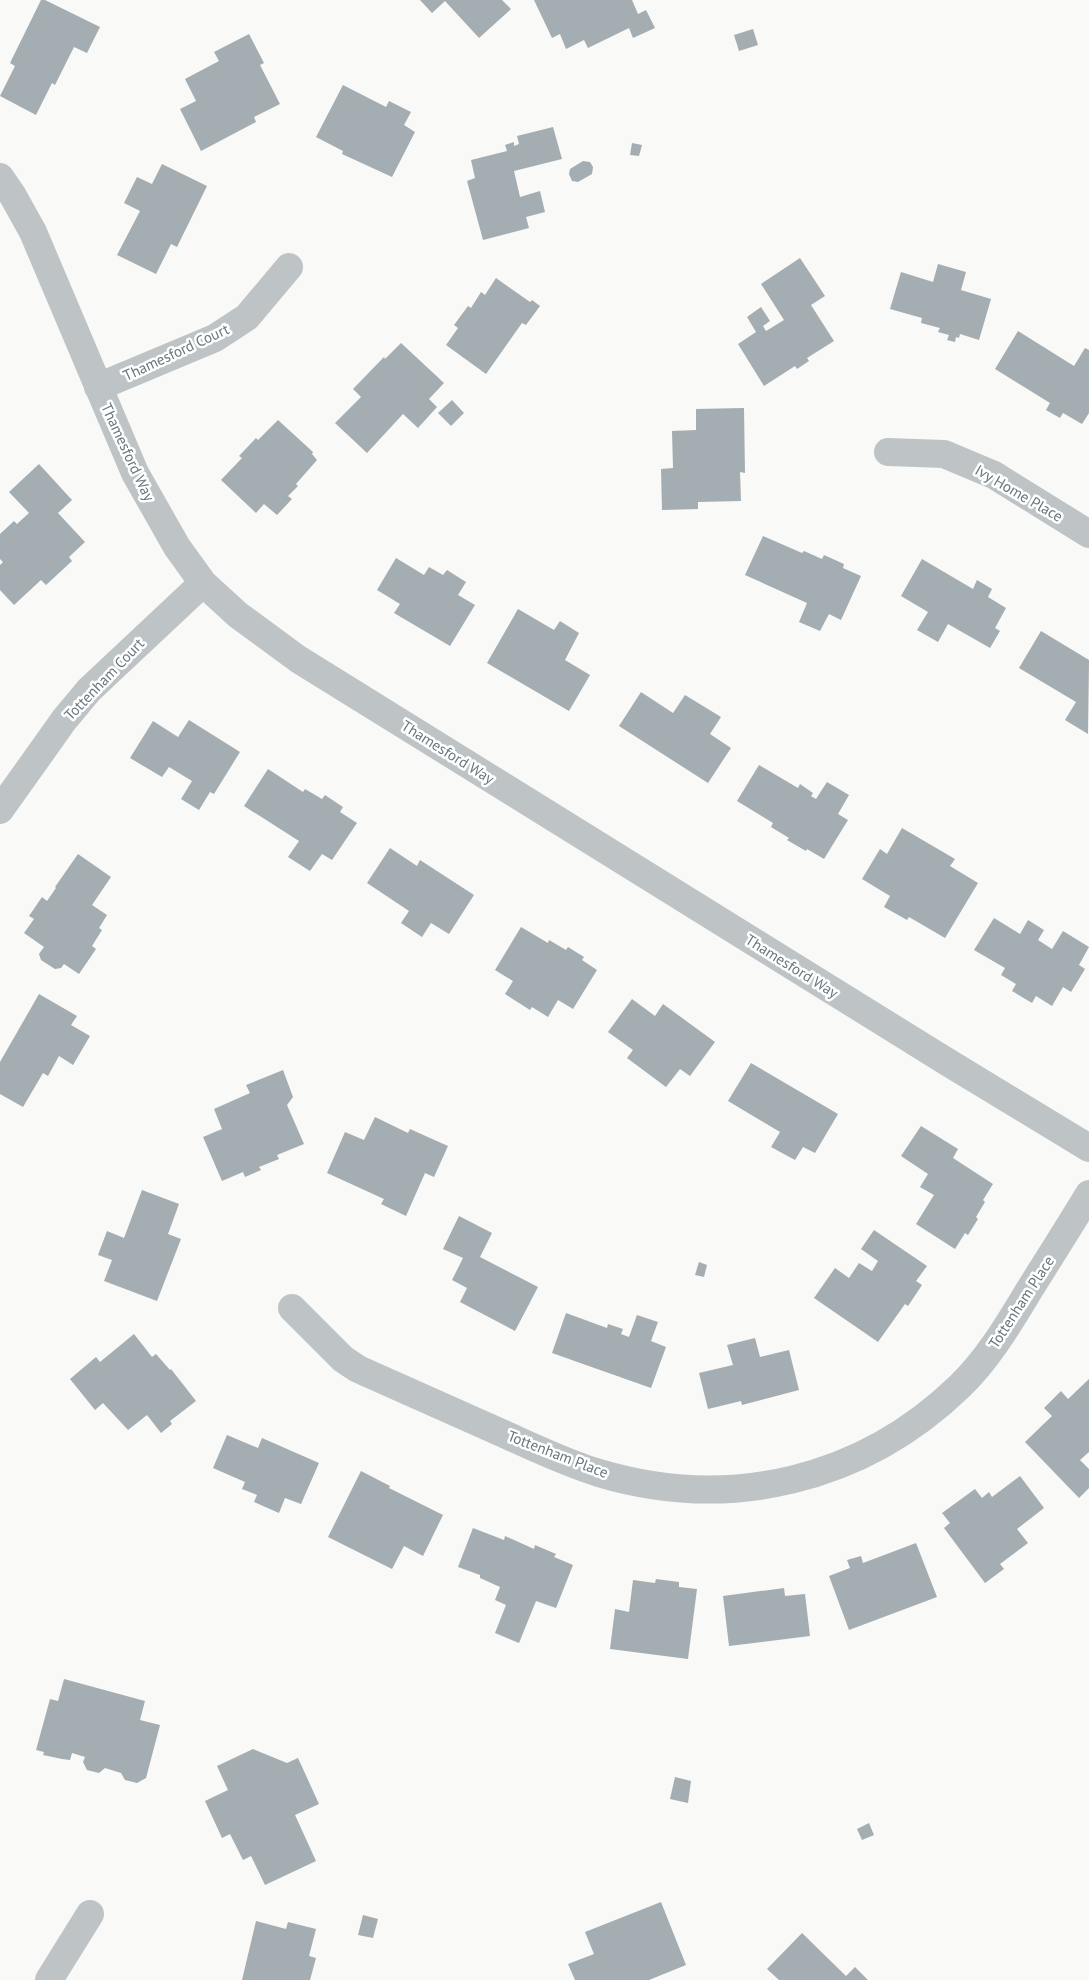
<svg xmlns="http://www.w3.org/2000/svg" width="1089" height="1980" font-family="'PT Sans',sans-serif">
	<rect width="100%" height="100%" fill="#f9f9f7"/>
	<g fill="#a4adb1">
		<polygon points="41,0 45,0 100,27 87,53 74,47 55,85 52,83 36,115 0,96 15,66 10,63"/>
		<polygon points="420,0 502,0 511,9 479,38 445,1 432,13"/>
		<polygon points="534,0 632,0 638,14 646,10 655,28 633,38 629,28 588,48 584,40 566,49 560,34 552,38"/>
		<polygon points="753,29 758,45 739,51 734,35"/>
		<polygon points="249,34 264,63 260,65 280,104 254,117 256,122 201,151 180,109 196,101 185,79 219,61 214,52"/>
		<polygon points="343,85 386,107 389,101 411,112 404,125 415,132 392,177 342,154 343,151 316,137"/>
		<polygon points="553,127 562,159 514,171 520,197 540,191 545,212 526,217 529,228 483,240 467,181 475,178 471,160 507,151 505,145 514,142 514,146 519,144 517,136"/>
		<polygon points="632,143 642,145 639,156 630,155"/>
		<polygon points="583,161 590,162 593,167 592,174 578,182 572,181 569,174 570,169"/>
		<polygon points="162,164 207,186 177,247 171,244 156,274 117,255 140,211 124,203 137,177 152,184"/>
		<polygon points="800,258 825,296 811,305 834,341 807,358 809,361 797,369 795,366 764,386 738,344 756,332 747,317 761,307 770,321 763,326 766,331 784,320 761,284"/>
		<polygon points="938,264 966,272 961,290 991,299 979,340 960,334 959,338 956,337 955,342 947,340 949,335 938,332 940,328 921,323 922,318 890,309 901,272 933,282"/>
		<polygon points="496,278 530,302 532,300 540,306 526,325 522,323 486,374 446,345 458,328 454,325 468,306 471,308 481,292 485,295"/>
		<polygon points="1018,331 1074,366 1085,348 1089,350 1089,413 1082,424 1063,413 1060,418 1046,410 1050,403 995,369"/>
		<polygon points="401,343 444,383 429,399 437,407 418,428 403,414 367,453 335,423 361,397 353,389 384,357 385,359"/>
		<polygon points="452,400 464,413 451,426 438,413"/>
		<polygon points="744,408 745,473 740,472 741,501 698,502 698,509 662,510 661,469 673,468 672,431 696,430 696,409"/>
		<polygon points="278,420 313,452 312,454 317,460 296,484 298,486 288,496 292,499 277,515 264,504 256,513 221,480 242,458 239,456 256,438 258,440"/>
		<polygon points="39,464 72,500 58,513 85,542 69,557 72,561 46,585 41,580 14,605 0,590 0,565 3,562 0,559 0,534 14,521 17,524 29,513 9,492"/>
		<polygon points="763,536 802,553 804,551 822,559 824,555 844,564 843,568 861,576 841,620 829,614 820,631 799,622 807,603 745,575"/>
		<polygon points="396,558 424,575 429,567 443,575 447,570 466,582 458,595 475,605 450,646 394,613 400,604 377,590"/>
		<polygon points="922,559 973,589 977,580 992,589 988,597 1006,608 995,628 1000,631 990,648 948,624 938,642 917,630 928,612 901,596"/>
		<polygon points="518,609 554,630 560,621 579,633 565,660 590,675 569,711 487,663"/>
		<polygon points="1041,631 1089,660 1088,734 1065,720 1076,702 1019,668"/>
		<polygon points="641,692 673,713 685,695 721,717 710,734 731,748 708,783 619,726"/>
		<polygon points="189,720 240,752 214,794 210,792 199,810 181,799 192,781 169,767 162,777 130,758 153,721 178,737"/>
		<polygon points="759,765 798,788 800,784 813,793 811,796 816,799 827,782 849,795 838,814 848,820 824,859 807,849 806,851 787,840 789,838 771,827 773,823 737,801"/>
		<polygon points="268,769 303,792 305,789 322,799 325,795 343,807 340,812 357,823 332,860 322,854 310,871 288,857 299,841 244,806"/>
		<polygon points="902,828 955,859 950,866 978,883 945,938 909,917 907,920 884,907 890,896 862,879 880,849 887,854"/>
		<polygon points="390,848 417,866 420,860 474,895 449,934 431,923 422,937 401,923 409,911 367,883"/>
		<polygon points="78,854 111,877 92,905 107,915 99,928 102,930 92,946 96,949 79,974 64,964 61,968 55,969 41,960 39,954 44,947 24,933 34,919 29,916 42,897 47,901 56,888 55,887"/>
		<polygon points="994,918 1020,934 1028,920 1044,930 1038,940 1052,949 1063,931 1089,947 1079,965 1085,969 1071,992 1063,987 1052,1006 1036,996 1032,1003 1012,991 1016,984 1001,975 1005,968 974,950"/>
		<polygon points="521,927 548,943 549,940 566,950 568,947 584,957 582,960 597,970 573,1009 558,1000 548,1017 532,1007 530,1010 505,994 513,981 495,970"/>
		<polygon points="39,994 77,1016 71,1025 90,1036 73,1065 59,1056 48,1076 43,1073 23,1107 0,1094 0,1062"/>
		<polygon points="632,999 655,1016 663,1004 715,1042 690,1076 680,1069 666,1087 627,1058 633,1050 608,1032"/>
		<polygon points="751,1063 838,1114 815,1153 803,1147 795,1160 771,1147 780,1132 728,1101"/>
		<polygon points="283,1070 293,1097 287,1105 304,1144 277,1155 279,1159 259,1167 261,1170 245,1177 243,1172 222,1181 203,1137 222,1129 214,1109 250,1093 246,1085"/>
		<polygon points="375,1117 408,1133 410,1129 448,1146 434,1177 425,1173 406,1216 381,1204 384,1199 327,1173 345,1132 364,1140"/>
		<polygon points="921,1126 958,1149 953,1158 993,1184 983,1200 985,1202 976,1217 978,1219 968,1235 965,1233 955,1249 916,1224 934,1195 920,1187 928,1174 901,1156"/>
		<polygon points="142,1190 179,1204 168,1234 181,1239 157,1301 104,1281 112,1260 98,1255 107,1231 124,1238"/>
		<polygon points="459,1216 492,1233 480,1257 538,1287 515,1331 460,1302 467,1288 452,1280 463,1258 443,1249"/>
		<polygon points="874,1230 927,1266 916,1281 922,1285 908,1306 905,1304 878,1342 814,1298 835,1268 849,1278 859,1263 872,1271 878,1261 861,1249"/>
		<polygon points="699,1262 707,1265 704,1277 695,1275"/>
		<polygon points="566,1313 607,1328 608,1324 623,1329 621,1334 629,1337 637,1315 658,1322 651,1341 666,1347 651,1388 552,1353"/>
		<polygon points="134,1334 152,1357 156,1354 170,1370 171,1369 196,1401 170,1421 172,1424 161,1433 147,1415 128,1430 103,1403 95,1410 70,1379 96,1357 100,1362"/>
		<polygon points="755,1338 760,1357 789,1350 799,1390 742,1405 741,1401 708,1409 699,1373 733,1365 727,1345"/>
		<polygon points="1089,1379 1089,1452 1080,1460 1089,1469 1089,1488 1079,1498 1025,1442 1052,1416 1044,1408 1061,1391 1068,1399"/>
		<polygon points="227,1435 258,1448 262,1438 319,1463 301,1504 285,1498 279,1513 254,1502 257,1495 242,1489 245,1482 213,1468"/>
		<polygon points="361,1471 390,1486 389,1488 443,1515 423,1556 404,1546 392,1569 328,1537"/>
		<polygon points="1020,1476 1044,1508 1017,1529 1028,1543 1000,1564 1004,1569 985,1583 944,1528 950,1523 942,1513 975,1489 982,1498 989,1492 992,1497"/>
		<polygon points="473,1528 504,1540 505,1536 534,1549 535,1545 556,1554 554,1557 573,1565 556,1608 536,1601 519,1643 495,1633 506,1605 495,1600 500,1587 480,1578 480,1575 458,1567"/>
		<polygon points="916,1543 937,1597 849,1630 829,1576 850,1568 847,1560 861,1556 863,1563"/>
		<polygon points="656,1579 679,1582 679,1587 697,1589 688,1659 610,1649 615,1609 629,1612 633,1580 655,1583"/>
		<polygon points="784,1588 785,1596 805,1594 810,1636 729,1646 723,1596"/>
		<polygon points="64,1679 145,1701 140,1720 160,1725 146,1778 137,1783 125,1780 121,1773 105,1768 99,1773 87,1770 83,1762 85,1757 72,1753 70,1760 62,1759 43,1755 44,1752 36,1750 50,1699 58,1701"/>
		<polygon points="253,1749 287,1763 298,1758 319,1804 295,1815 316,1861 265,1885 251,1856 243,1860 230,1834 222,1838 205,1801 228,1790 217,1766"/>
		<polygon points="675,1777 691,1781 688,1803 670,1799"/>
		<polygon points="869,1823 874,1835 862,1840 857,1829"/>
		<polygon points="661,1902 686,1965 649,1980 575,1980 568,1964 594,1954 585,1932"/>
		<polygon points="363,1915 378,1919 373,1938 358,1935"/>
		<polygon points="256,1921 286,1929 288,1922 316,1929 309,1956 316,1958 310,1980 242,1980"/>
		<polygon points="802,1933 846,1976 855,1967 868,1980 779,1980 767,1969"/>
	</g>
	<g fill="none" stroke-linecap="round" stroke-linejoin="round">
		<g stroke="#bec3c6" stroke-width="28">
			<polyline points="0,177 13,196 33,232 135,473 177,547 203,583 238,615 298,659 949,1063 1089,1148"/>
			<polyline points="98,387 215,338 247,317 289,267"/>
			<polyline points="888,452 944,454 994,475 1089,534"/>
			<polyline points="0,810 64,720 89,690 203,583"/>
			<path d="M292 1308 343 1359 358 1369C407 1391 455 1412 504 1434 535 1448 566 1463 599 1473 729 1512 862 1481 960 1386 988 1359 1008 1325 1028 1292 1048 1260 1069 1227 1089 1194"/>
			<polyline points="49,1980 90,1914"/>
		</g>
	</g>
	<g text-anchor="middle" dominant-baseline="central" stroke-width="5" stroke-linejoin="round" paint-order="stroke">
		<g font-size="15" fill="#66777e" stroke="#fff">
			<text transform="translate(176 352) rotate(-25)">Thamesford Court</text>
			<text transform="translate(128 452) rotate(65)">Thamesford Way</text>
			<text transform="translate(1019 493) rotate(30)">Ivy Home Place</text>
			<text transform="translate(104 679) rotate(-46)">Tottenham Court</text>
			<text transform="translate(448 752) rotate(32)">Thamesford Way</text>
			<text transform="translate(792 966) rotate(32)">Thamesford Way</text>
			<text transform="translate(1021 1302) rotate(-57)">Tottenham Place</text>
			<text transform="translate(558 1454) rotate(21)">Tottenham Place</text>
		</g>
	</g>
</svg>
